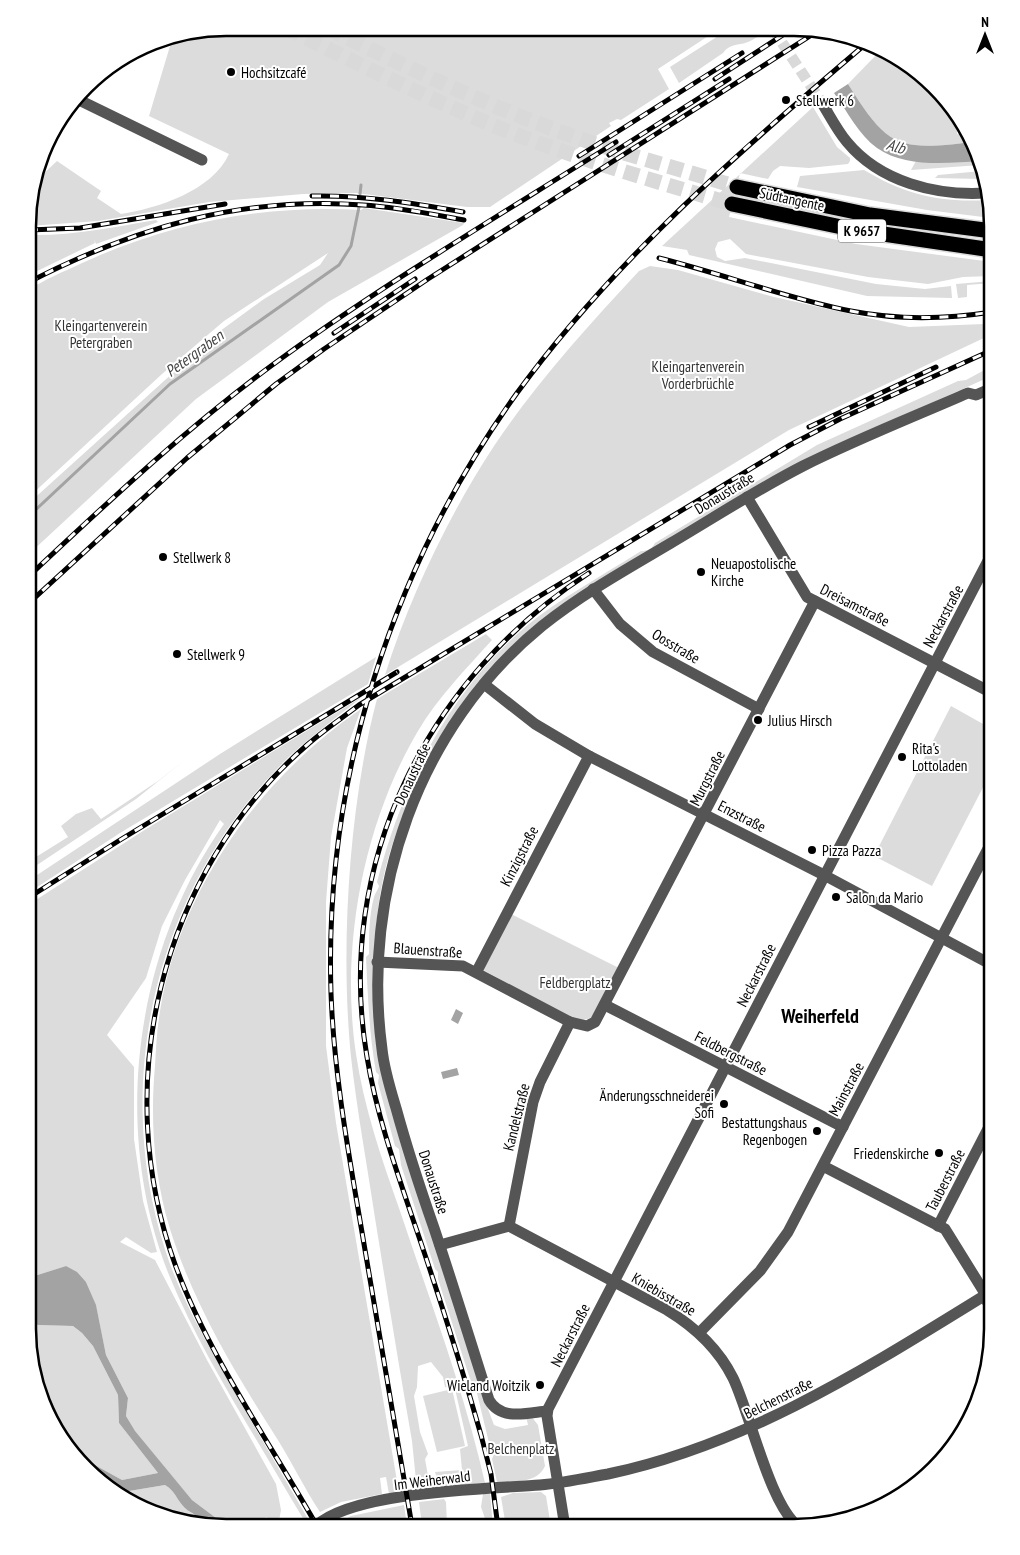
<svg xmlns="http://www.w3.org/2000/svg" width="1020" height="1555" font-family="'PT Sans Narrow',sans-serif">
	<rect width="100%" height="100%" fill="#fff"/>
	<g fill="#dcdcdc">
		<path d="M226 28 719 29 658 69 669 89 621 120 617 119 609 123 611 126 490 207H467L356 193 303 194 209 202 98 221 29 226C29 189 30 186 57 161L101 191 97 198 121 214C158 208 212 191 229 154L149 116 173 36Z"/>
		<path d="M729 29H760L763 33C758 36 753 40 748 42 738 46 730 43 723 53L679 83 670 67Z"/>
		<path d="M882 49C917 70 942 89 963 125L957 126V134L967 132 973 142C898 151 888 148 848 84Z"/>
		<polygon points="813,107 837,147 850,158 850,161 848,164 809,168 780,166 773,171 768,179 740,173 729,217 856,244 992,262 992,276 963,277 928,284 868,277 746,254 730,239 718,242 715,249 717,257 725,261 745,258 876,284 925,289 951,286 952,298 867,296 689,255 687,250 662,246"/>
		<polygon points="916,161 980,161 980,165 911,170"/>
		<path d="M864 170C904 194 940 203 987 200L991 218 927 210 797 187 800 176Z"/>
		<polygon points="982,171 983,179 935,178 938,175"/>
		<path d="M364 208 464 223 463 225 328 302 196 399 29 554V503L216 334 264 299 320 265 328 253 224 321 162 374 29 497V290C45 279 63 272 80 264 168 223 264 204 361 210Z"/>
		<path d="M156 220 158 222 96 244 94 239 95 243 29 275V235C72 236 114 227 156 220Z"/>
		<path d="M650 266 678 270 774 297 909 327 984 324 986 337 789 430 385 675C409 598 450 513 494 446 536 383 588 326 639 271Z"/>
		<polygon points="992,281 992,283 967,285 967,297 958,298 956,284"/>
		<path d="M992 366V385L987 378 894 420 644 554 490 670C464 699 446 731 429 766 419 785 408 804 400 824 372 890 372 967 376 1037L485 1401 494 1425 505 1429 528 1425 526 1416H531L538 1425 545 1466C537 1484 514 1481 497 1482L492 1459 494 1454 490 1447 475 1385 471 1382 438 1279V1272L435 1269 401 1165 399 1149 395 1146 378 1083 379 1075 376 1072C369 1033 368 997 366 957L369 954C369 936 369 915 374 897 375 893 378 890 379 886L377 882C402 785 448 694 524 628 560 598 602 576 641 551 647 551 652 549 655 543L817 445 958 381 966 380Z"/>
		<path d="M486 634 492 640C466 669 438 697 418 731 363 824 340 947 356 1054 364 1108 382 1160 400 1211 430 1301 464 1390 485 1483L440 1487 435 1472 462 1470 460 1449 468 1446 455 1389 445 1387 443 1377 431 1362 418 1366 417 1387 414 1396 420 1432 428 1454 425 1459 430 1487 417 1490 412 1441C399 1367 387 1292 375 1218 367 1164 357 1111 351 1057 340 948 349 804 377 699Z"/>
		<polygon points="376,657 368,684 120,833 28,893 28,881 220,754"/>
		<path d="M362 697C333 721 302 742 276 770 149 901 108 1101 173 1272 187 1307 205 1340 224 1373 251 1422 280 1470 308 1519L304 1520 289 1495C248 1424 200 1351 169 1275 111 1130 134 951 224 824L220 820 185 880 162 926 146 978 107 1035 134 1067V1139L143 1201 157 1252 151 1253 126 1237 120 1242 155 1260 207 1360 276 1484 281 1510 278 1526 266 1517 262 1526H220V1521L192 1500 135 1432 126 1416 128 1398 106 1355 96 1306 86 1282 66 1266 28 1278V905L143 831Z"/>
		<polygon points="951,706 992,729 992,770 932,886 874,856"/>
		<path d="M361 709 347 748 331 837 326 902V1046L336 1123 397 1481H400L401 1491 389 1494 386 1477 380 1478 382 1494 341 1502 320 1512C304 1488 292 1462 276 1437 234 1371 194 1305 170 1229 154 1177 150 1120 155 1066 156 1047 157 1029 160 1011 180 889 260 778 361 709Z"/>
		<polygon points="186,759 136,799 28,871 28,862 68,837 61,826 76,814 92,808 101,819 158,781"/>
		<polygon points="511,914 619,968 591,1018 583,1020 570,1017 483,970"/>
		<polygon points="28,1320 38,1325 73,1326 82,1333 93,1346 118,1395 119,1423 158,1473 122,1480 93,1464 57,1431 43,1405"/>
		<polygon points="452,1389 465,1446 437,1452 423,1396"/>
		<path d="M165 1485C175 1491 176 1498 183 1506 192 1516 195 1511 202 1526L150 1513 125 1498 129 1491Z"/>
		<polygon points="541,1492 546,1496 551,1527 506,1527 501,1497 513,1493"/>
		<polygon points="483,1494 490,1494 493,1527 488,1527 481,1507"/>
		<polygon points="444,1499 446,1502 447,1527 422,1526 419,1502"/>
		<polygon points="404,1505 407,1526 333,1526 351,1516"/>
	</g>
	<g fill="#a3a3a3">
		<path d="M848 84C888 148 898 151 973 142L980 161C948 163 905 168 877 148 859 135 847 111 834 93Z"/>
		<polygon points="456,1009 463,1013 458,1024 451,1020"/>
		<polygon points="457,1068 459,1075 443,1079 441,1072"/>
		<path d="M66 1266 77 1272 86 1282 96 1305 106 1355 128 1398 126 1416 135 1431 192 1500 220 1521V1526H202C195 1510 192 1516 183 1506 176 1498 175 1491 165 1485L129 1491 125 1498C97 1482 74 1459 57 1431L93 1464 122 1480 158 1473 119 1423 118 1395 93 1346 82 1333 73 1326 38 1325 28 1320V1278Z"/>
	</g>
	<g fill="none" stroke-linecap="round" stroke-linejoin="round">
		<g stroke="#a3a3a3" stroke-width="3">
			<polyline points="360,194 361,185"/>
			<polyline points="29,516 170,384 339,265 351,246 359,207"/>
		</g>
		<polyline stroke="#d9d9d9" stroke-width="11" stroke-dasharray="11 5.5" stroke-linecap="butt" points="773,29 822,103"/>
		<g stroke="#d9d9d9" stroke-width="15" stroke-dasharray="15 8" stroke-linecap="butt">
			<path d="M286 28C363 66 440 105 520 136 589 162 661 183 732 204"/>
			<path d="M328 28C410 69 492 108 578 138 630 156 684 170 737 187"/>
		</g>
		<g stroke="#dbdbdb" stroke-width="18">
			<g id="highway">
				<polyline points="737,187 870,215 992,231"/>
				<polyline points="732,204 856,230 992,250"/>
			</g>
		</g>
		<g stroke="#555" stroke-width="11">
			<polyline points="77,99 202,160"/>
			<path d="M822 103C830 116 837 130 847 142 880 182 936 196 986 193"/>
			<polyline points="747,497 807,597 992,693"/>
			<polyline points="593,589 620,624 653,652 759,709"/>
			<polyline points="484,684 535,724 589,756 824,875 992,965"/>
			<polyline points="377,962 463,966 570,1022 587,1026 595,1022 815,601"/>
			<polyline points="477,971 589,756"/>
			<polyline points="605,1005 843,1127"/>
			<polyline points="823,1166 945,1229 986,1295"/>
			<polyline points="509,1226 533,1102 540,1082 570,1022"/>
			<polyline points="938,1226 992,1121"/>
			<path d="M440 1245 509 1226 667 1310C695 1327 718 1348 733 1378 750 1413 770 1506 799 1527"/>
			<polyline points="984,1296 992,1310"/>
			<polyline points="699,1333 760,1271 788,1232 992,841"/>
			<path d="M547 1411C527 1413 501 1421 489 1400 471 1343 453 1285 434 1228 420 1188 407 1148 396 1108 390 1088 384 1069 382 1049 361 893 418 727 542 626 582 594 627 569 671 543 715 517 758 489 803 466 857 439 913 417 968 393L976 395 992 388"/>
			<path d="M316 1526C353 1491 488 1489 540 1485 563 1483 586 1478 608 1474 750 1444 870 1366 992 1291"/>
			<polyline points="565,1527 547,1416 548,1409 992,553"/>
		</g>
		<use href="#highway" stroke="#000" stroke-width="15"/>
		<g stroke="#000" stroke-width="5">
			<g id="rail">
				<polyline points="715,79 792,29"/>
				<polyline points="609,155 729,79"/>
				<polyline points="579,156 742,53"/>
				<path d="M312 196C363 195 413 203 463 212"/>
				<polyline points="29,230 80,228 225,204"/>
				<path d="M659 258C723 274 786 298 851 311 897 320 947 319 992 312"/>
				<path d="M29 282C136 227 242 196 363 205 397 207 431 214 464 220"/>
				<polyline points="334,333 415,279"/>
				<polyline points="809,427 936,367"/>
				<path d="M29 576C111 499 194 421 286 355 392 279 505 212 616 142"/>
				<polyline points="29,603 187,458 276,384 324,349 428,279 821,29"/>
				<polyline points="28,898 120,840 397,672"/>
				<path d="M317 1526C270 1443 209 1356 176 1267 109 1085 160 873 307 745 324 730 342 718 359 705L790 445 840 419 992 350"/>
				<path d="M412 1526C396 1432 380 1338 364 1244 350 1161 334 1077 331 993 324 778 391 568 517 393 615 259 742 149 868 42"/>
				<path d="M498 1527 491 1474 481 1435C462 1368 441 1302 419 1237 399 1178 377 1118 367 1057 334 864 427 678 589 573"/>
			</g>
		</g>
		<use href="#rail" stroke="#fff" stroke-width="3" stroke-dasharray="9" stroke-linecap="butt"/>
	</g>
	<g fill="#000" stroke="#fff" stroke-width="2">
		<circle cx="231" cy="72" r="5"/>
		<circle cx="786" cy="100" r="5"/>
		<circle cx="163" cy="557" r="5"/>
		<circle cx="701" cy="572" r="5"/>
		<circle cx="177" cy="654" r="5"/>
		<circle cx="758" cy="720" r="5"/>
		<circle cx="902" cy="757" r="5"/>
		<circle cx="812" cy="850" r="5"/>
		<circle cx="836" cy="897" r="5"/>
		<circle cx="724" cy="1104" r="5"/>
		<circle cx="817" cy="1131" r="5"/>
		<circle cx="939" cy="1153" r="5"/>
		<circle cx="540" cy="1385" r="5"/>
	</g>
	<g text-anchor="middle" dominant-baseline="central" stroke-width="4" stroke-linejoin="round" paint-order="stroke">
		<rect fill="#fff" stroke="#4c4c4c" stroke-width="1" x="838" y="219.5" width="48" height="23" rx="4"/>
		<g font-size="14" font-weight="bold" fill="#000">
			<text x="862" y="231">K 9657</text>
		</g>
		<g font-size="15" fill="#000" stroke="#fff" text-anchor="start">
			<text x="241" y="72">Hochsitzcafé</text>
			<text x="796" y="100">Stellwerk 6</text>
			<text x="173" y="557">Stellwerk 8</text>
			<text x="711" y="563">Neuapostolische<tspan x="711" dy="17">Kirche</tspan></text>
			<text x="187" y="654">Stellwerk 9</text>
			<text x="768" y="720">Julius Hirsch</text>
			<text x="912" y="748">Rita's<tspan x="912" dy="17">Lottoladen</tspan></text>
			<text x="822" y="850">Pizza Pazza</text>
			<text x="846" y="897">Salon da Mario</text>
			<text x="714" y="1095" text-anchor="end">Änderungsschneiderei<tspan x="714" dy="17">Sofi</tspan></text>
			<text x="807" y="1122" text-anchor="end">Bestattungshaus<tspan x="807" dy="17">Regenbogen</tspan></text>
			<text x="929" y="1153" text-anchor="end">Friedenskirche</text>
			<text x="530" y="1385" text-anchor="end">Wieland Woitzik</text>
		</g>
		<g font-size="15" fill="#000" stroke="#fff">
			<text transform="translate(792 199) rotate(12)">Südtangente</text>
			<text transform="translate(724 493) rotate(-31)">Donaustraße</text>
			<text transform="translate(855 605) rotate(27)">Dreisamstraße</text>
			<text transform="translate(943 616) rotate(-62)">Neckarstraße</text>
			<text transform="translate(676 646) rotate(31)">Oosstraße</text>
			<text transform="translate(412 774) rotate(-65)">Donaustraße</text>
			<text transform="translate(707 778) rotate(-63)">Murgstraße</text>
			<text transform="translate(742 816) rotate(27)">Enzstraße</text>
			<text transform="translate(519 856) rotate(-63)">Kinzigstraße</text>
			<text transform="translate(428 950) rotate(4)">Blauenstraße</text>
			<text transform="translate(756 975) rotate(-63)">Neckarstraße</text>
			<text transform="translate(731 1053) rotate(27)">Feldbergstraße</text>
			<text transform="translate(846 1089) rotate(-62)">Mainstraße</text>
			<text transform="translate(516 1117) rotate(-76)">Kandelstraße</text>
			<text transform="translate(945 1180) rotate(-63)">Tauberstraße</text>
			<text transform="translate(434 1182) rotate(72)">Donaustraße</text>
			<text transform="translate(664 1294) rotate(30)">Kniebisstraße</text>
			<text transform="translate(570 1335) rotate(-63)">Neckarstraße</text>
			<text transform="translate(778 1398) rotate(-26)">Belchenstraße</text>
			<text transform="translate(432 1480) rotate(-7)">Im Weiherwald</text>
		</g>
		<g font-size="15" fill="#333" stroke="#fff">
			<text x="101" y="325">Kleingartenverein<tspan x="101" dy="17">Petergraben</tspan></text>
			<text x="698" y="366">Kleingartenverein<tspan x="698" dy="17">Vorderbrüchle</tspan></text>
			<text x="575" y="982">Feldbergplatz</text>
			<text x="521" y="1448">Belchenplatz</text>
		</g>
		<g font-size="16" font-style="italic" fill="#444" stroke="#fff">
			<text transform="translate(896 146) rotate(16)">Alb</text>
			<text transform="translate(194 353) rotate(-36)">Petergraben</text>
		</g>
		<g font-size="20" font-weight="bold" fill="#000" stroke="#fff">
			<text x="820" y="1016">Weiherfeld</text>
		</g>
	</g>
	<path d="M0 0H1020V1555H0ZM226 36H794A190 190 0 0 1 984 226V1329A190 190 0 0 1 794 1519H226A190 190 0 0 1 36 1329V226A190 190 0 0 1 226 36Z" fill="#fff" fill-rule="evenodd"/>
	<path fill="none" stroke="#000" stroke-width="2.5" d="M226 36H794A190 190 0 0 1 984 226V1329A190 190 0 0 1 794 1519H226A190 190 0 0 1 36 1329V226A190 190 0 0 1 226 36Z"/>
	<g transform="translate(985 35)" stroke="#ffffff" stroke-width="4" paint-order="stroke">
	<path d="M0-4L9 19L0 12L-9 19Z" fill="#000000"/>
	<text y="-8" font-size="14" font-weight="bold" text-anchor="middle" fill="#000000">N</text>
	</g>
</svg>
